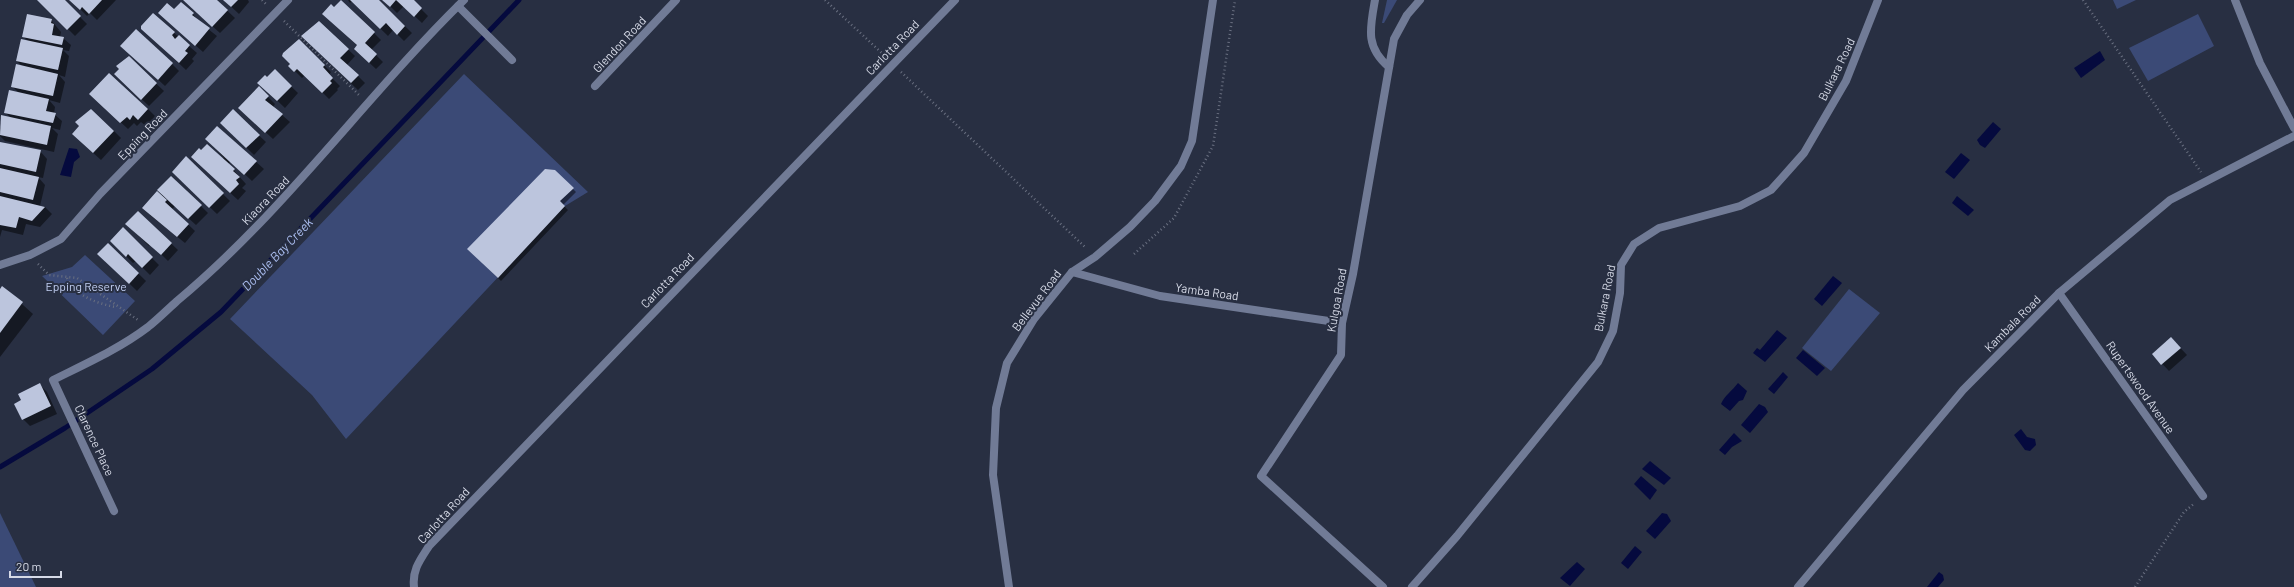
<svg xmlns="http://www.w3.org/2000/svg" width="2294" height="587" font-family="Barlow,sans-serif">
	<rect width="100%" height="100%" fill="#282f42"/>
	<g fill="#3b4a76">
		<polygon points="1387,0 1397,0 1384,23 1382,23"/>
		<polygon points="2113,0 2136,0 2117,9"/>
		<polygon points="2198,14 2214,46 2148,81 2129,48"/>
		<polygon points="464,74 588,192 565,206 346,439 312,395 230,319"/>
		<polygon points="85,255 135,301 103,335 42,276 72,267"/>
		<polygon points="1849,289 1880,313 1831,371 1802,348"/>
		<polygon points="0,513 36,587 0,587"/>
	</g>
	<g fill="#050a3e">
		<polygon points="2100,51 2105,60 2081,78 2074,68"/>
		<polygon points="1993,122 2001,129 1985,148 1980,145 1977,140"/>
		<polygon points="69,148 77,149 80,157 74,162 71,177 60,175"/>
		<polygon points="1961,153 1970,160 1954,179 1945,172"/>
		<polygon points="1957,196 1974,210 1968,216 1952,203"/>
		<polygon points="1833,276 1842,283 1822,306 1814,299"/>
		<polygon points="1777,330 1787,338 1765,362 1753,353 1757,348 1760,350"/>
		<polygon points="1803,350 1825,368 1817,376 1796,358"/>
		<polygon points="1783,372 1788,377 1774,394 1768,389"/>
		<path d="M1738 383 1747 391 1743 400 1739 401 1730 411 1721 404C1725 395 1732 391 1738 383Z"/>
		<polygon points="1759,404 1765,407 1768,412 1750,433 1741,425"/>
		<polygon points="2021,429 2027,437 2035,439 2036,445 2030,451 2025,450 2014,435"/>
		<polygon points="1734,433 1742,441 1732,447 1725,455 1719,450"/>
		<polygon points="1650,461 1671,478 1664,485 1642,469"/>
		<polygon points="1641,476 1657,490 1650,500 1634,484"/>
		<polygon points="1662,513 1667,514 1671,521 1655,539 1646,531"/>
		<polygon points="1635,546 1642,552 1628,569 1621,563"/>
		<polygon points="1577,562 1585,569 1570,586 1560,578"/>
		<polygon points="1939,572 1943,575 1944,580 1938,587 1927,587"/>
	</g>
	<g fill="#0007">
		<polygon points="39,0 63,0 87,24 75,36"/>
		<polygon points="71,0 116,0 97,20 90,13 87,16"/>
		<polygon points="183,0 216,0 235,18 220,33"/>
		<polygon points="224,0 248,0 249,2 239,14"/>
		<polygon points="348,0 378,0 412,33 404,41 393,30 388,36 352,1 350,3"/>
		<polygon points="384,0 412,0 428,16 422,23 404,6 397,13"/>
		<polygon points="174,11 193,14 199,22 217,36 203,52 167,20"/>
		<polygon points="323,14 374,33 381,40 371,50 383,62 376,69 362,56 358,46"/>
		<polygon points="51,20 61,32 60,37 63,38 71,45 69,51 63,50 69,56 65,77 59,75 65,82 60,103 49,100 55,107 54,114 62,121 60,130 52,128 58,134 54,152 5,141 0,136 2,116 11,118 5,112 19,93 12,86 23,67 17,61 29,42 23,36"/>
		<polygon points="319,22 355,56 347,65 365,83 358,90 309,43"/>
		<polygon points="174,33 197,53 192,59 194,61 186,70 150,36"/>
		<polygon points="299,41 331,72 329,75 340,86 337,89 338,90 329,99 305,75 302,78 295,71"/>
		<polygon points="129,53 172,64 179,71 165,86"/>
		<polygon points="129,58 164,91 149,106 122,81"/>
		<polygon points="275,71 298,93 285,108 259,83 267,79"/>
		<polygon points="259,88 275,104 273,107 290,122 273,139 247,115"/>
		<polygon points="98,101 148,109 155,116 146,126 141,122 137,126 134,123 128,129"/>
		<polygon points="233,111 266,142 254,155 221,123"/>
		<polygon points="80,126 114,131 121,138 101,160 80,141"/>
		<polygon points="217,127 264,169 252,181 231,161 228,164 246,184 242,188 246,191 238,200 199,164 224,158 206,139"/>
		<polygon points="0,143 40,151 47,159 43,178 38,177 45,185 40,206 45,207 52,214 40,227 26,224 23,235 2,230 0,237"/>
		<polygon points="186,158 230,201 217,214 173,172"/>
		<polygon points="555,171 576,192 563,205 568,210 501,281 468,249"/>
		<polygon points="171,177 208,213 196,225 175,206 172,209 195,231 185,243 150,215 158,192 164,196"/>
		<polygon points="138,212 178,250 168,261 151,244 149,246 127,224"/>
		<polygon points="123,229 159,265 150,275 136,261 133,263 111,241"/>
		<polygon points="108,244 146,281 137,291 99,254"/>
		<polygon points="3,287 33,314 0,357 0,291"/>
		<polygon points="2171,338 2187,355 2169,371 2153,354"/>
		<polygon points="40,385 47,392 57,414 30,426 23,419"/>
	</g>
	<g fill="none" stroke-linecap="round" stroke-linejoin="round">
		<polyline stroke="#050a3e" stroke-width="5" points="0,467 65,428 152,369 221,312 519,0"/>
	</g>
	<g fill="#bcc5dd">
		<polygon points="37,0 65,0 81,16 67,30"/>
		<polygon points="69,0 102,0 89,14 82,7 80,10"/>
		<polygon points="183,0 217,0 228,10 212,27"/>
		<polygon points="223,0 238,0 231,7"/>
		<polygon points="341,0 375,32 365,43 377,54 369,63 354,49 357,45 322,14 331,4 334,7"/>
		<polygon points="350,0 379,0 405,26 397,35 386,23 380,29"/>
		<polygon points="382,0 396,0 390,7"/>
		<polygon points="396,0 414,0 422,8 414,17"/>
		<polygon points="181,2 194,13 192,15 210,28 195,46 158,13 167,3 174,9"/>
		<polygon points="153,13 175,32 172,35 175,39 179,35 190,45 185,51 188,53 179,63 141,29 141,26"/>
		<polygon points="27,14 52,19 51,23 54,24 52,35 64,37 62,45 22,37"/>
		<polygon points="319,21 349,49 340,58 359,75 351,83 301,36"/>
		<polygon points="136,29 173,63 158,80 120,46"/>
		<polygon points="21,39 63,48 58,70 16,61"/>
		<polygon points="299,39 325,65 323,67 333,78 330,81 332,83 322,93 297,69 294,72 288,66 290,64 282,56 283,53"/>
		<polygon points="129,56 157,83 141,100 114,74 119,69 116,66"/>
		<polygon points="16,64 58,74 53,96 11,87"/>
		<polygon points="275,69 292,86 277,101 257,83 265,75 267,77"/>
		<polygon points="109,73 148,109 138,120 133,115 130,120 127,117 120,123 89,94"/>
		<polygon points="259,86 269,96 265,100 283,114 265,133 238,108"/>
		<polygon points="9,90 49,99 46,111 56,113 53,123 4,113"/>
		<polygon points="91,109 114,131 93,153 72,134 79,126 75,122"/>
		<polygon points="233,109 260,135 246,148 220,123"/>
		<polygon points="1,115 51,126 47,145 0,135"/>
		<polygon points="217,126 257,161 244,175 205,139"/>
		<polygon points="0,142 41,150 36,172 0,164"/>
		<polygon points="207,144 235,169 233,171 240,177 236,180 239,184 230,193 191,157 199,148 201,150"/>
		<polygon points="186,156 224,193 209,208 172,172"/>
		<polygon points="0,168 39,177 33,200 0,192"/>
		<polygon points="545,169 555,170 574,188 560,201 565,206 498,278 467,249"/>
		<polygon points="171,176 202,205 188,219 157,190"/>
		<polygon points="157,191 167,200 165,202 189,224 177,237 142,208"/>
		<polygon points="0,196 45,207 32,221 19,217 16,228 0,225"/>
		<polygon points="138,211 172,243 161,255 125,224"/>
		<polygon points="123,227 153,257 142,268 128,254 126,257 110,241"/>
		<polygon points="108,243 139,273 129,284 97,254"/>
		<polygon points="2,286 23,302 0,333 0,289"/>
		<polygon points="2171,337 2181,348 2161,365 2152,354"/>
		<polygon points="40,383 51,406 22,420 14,404 21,400 18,394"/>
	</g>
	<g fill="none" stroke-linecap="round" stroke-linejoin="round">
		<g stroke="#6a7081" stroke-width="2.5" stroke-dasharray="1 3" stroke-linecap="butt">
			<polyline points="262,0 267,5"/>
			<polyline points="825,0 885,56"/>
			<polyline points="2083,0 2201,172"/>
			<polyline points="284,21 359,95"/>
			<polyline points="901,72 1086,248"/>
			<polyline points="1134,254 1174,218 1213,146 1235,0"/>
			<polyline points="38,264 49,275 77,278 138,320"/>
			<path d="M67 278C76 296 96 303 115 307"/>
			<polyline points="2135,587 2184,512 2195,503"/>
		</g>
		<g stroke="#717b96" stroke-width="8">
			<polyline points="458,6 512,60"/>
			<path d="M114 511 53 380C85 364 119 349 148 327 158 319 167 310 177 301 284 212 365 97 464 0"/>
		</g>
		<g stroke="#717b96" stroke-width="8">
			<path d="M1375 0C1370 28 1365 47 1389 67"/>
			<polyline points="2235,0 2260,63 2294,128"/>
			<polyline points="595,86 676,0"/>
			<polyline points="0,265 30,255 61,239 100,194 288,0"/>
			<polyline points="1072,272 1160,296 1342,323"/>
			<polyline points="2059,293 2203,496"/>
			<path d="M414 587C412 570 420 560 429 546L955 0"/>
			<polyline points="1383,587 1261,476 1341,355 1342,323 1353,274 1394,39 1407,15 1420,0"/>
			<polyline points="1412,587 1457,536 1598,362 1613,331 1620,293 1621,265 1634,244 1659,228 1740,206 1771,190 1804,153 1846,81 1878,0"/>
			<polyline points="1798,587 1963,390 2059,293 2170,200 2294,136"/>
		</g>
		<polyline stroke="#717b96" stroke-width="8" points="1009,587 993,475 996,408 1007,363 1034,319 1072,272 1095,257 1130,227 1155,201 1181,166 1192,141 1213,0"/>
	</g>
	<g text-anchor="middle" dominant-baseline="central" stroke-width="4" stroke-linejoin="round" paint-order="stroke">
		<g font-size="12" fill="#d6dae7" stroke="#282f42">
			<text transform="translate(619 44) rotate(-47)">Glendon Road</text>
			<text transform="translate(892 47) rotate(-46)">Carlotta Road</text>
			<text transform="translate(1836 69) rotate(-64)">Bulkara Road</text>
			<text transform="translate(142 134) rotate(-46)">Epping Road</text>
			<text transform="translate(265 200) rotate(-46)">Kiaora Road</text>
			<text transform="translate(667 280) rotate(-46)">Carlotta Road</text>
			<text transform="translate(1207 291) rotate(8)">Yamba Road</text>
			<text transform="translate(1604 298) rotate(-79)">Bulkara Road</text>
			<text transform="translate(1036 300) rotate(-53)">Bellevue Road</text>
			<text transform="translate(1336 300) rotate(-80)">Kulgoa Road</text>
			<text transform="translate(2012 323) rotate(-45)">Kambala Road</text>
			<text transform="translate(2141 387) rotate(55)">Rupertswood Avenue</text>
			<text transform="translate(95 440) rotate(65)">Clarence Place</text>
			<text transform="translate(443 515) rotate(-48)">Carlotta Road</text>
		</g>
		<g font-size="12" fill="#c2cff2" stroke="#282f42">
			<text x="86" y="286">Epping Reserve</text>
		</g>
		<g font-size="13" font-style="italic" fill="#acbff2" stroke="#282f42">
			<text transform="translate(277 254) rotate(-46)">Double Bay Creek</text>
		</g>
	</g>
	<path d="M10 571v6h51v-6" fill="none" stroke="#d6dae7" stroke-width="2"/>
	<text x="16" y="571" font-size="12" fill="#d6dae7" stroke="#282f42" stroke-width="3" paint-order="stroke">20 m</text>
</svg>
